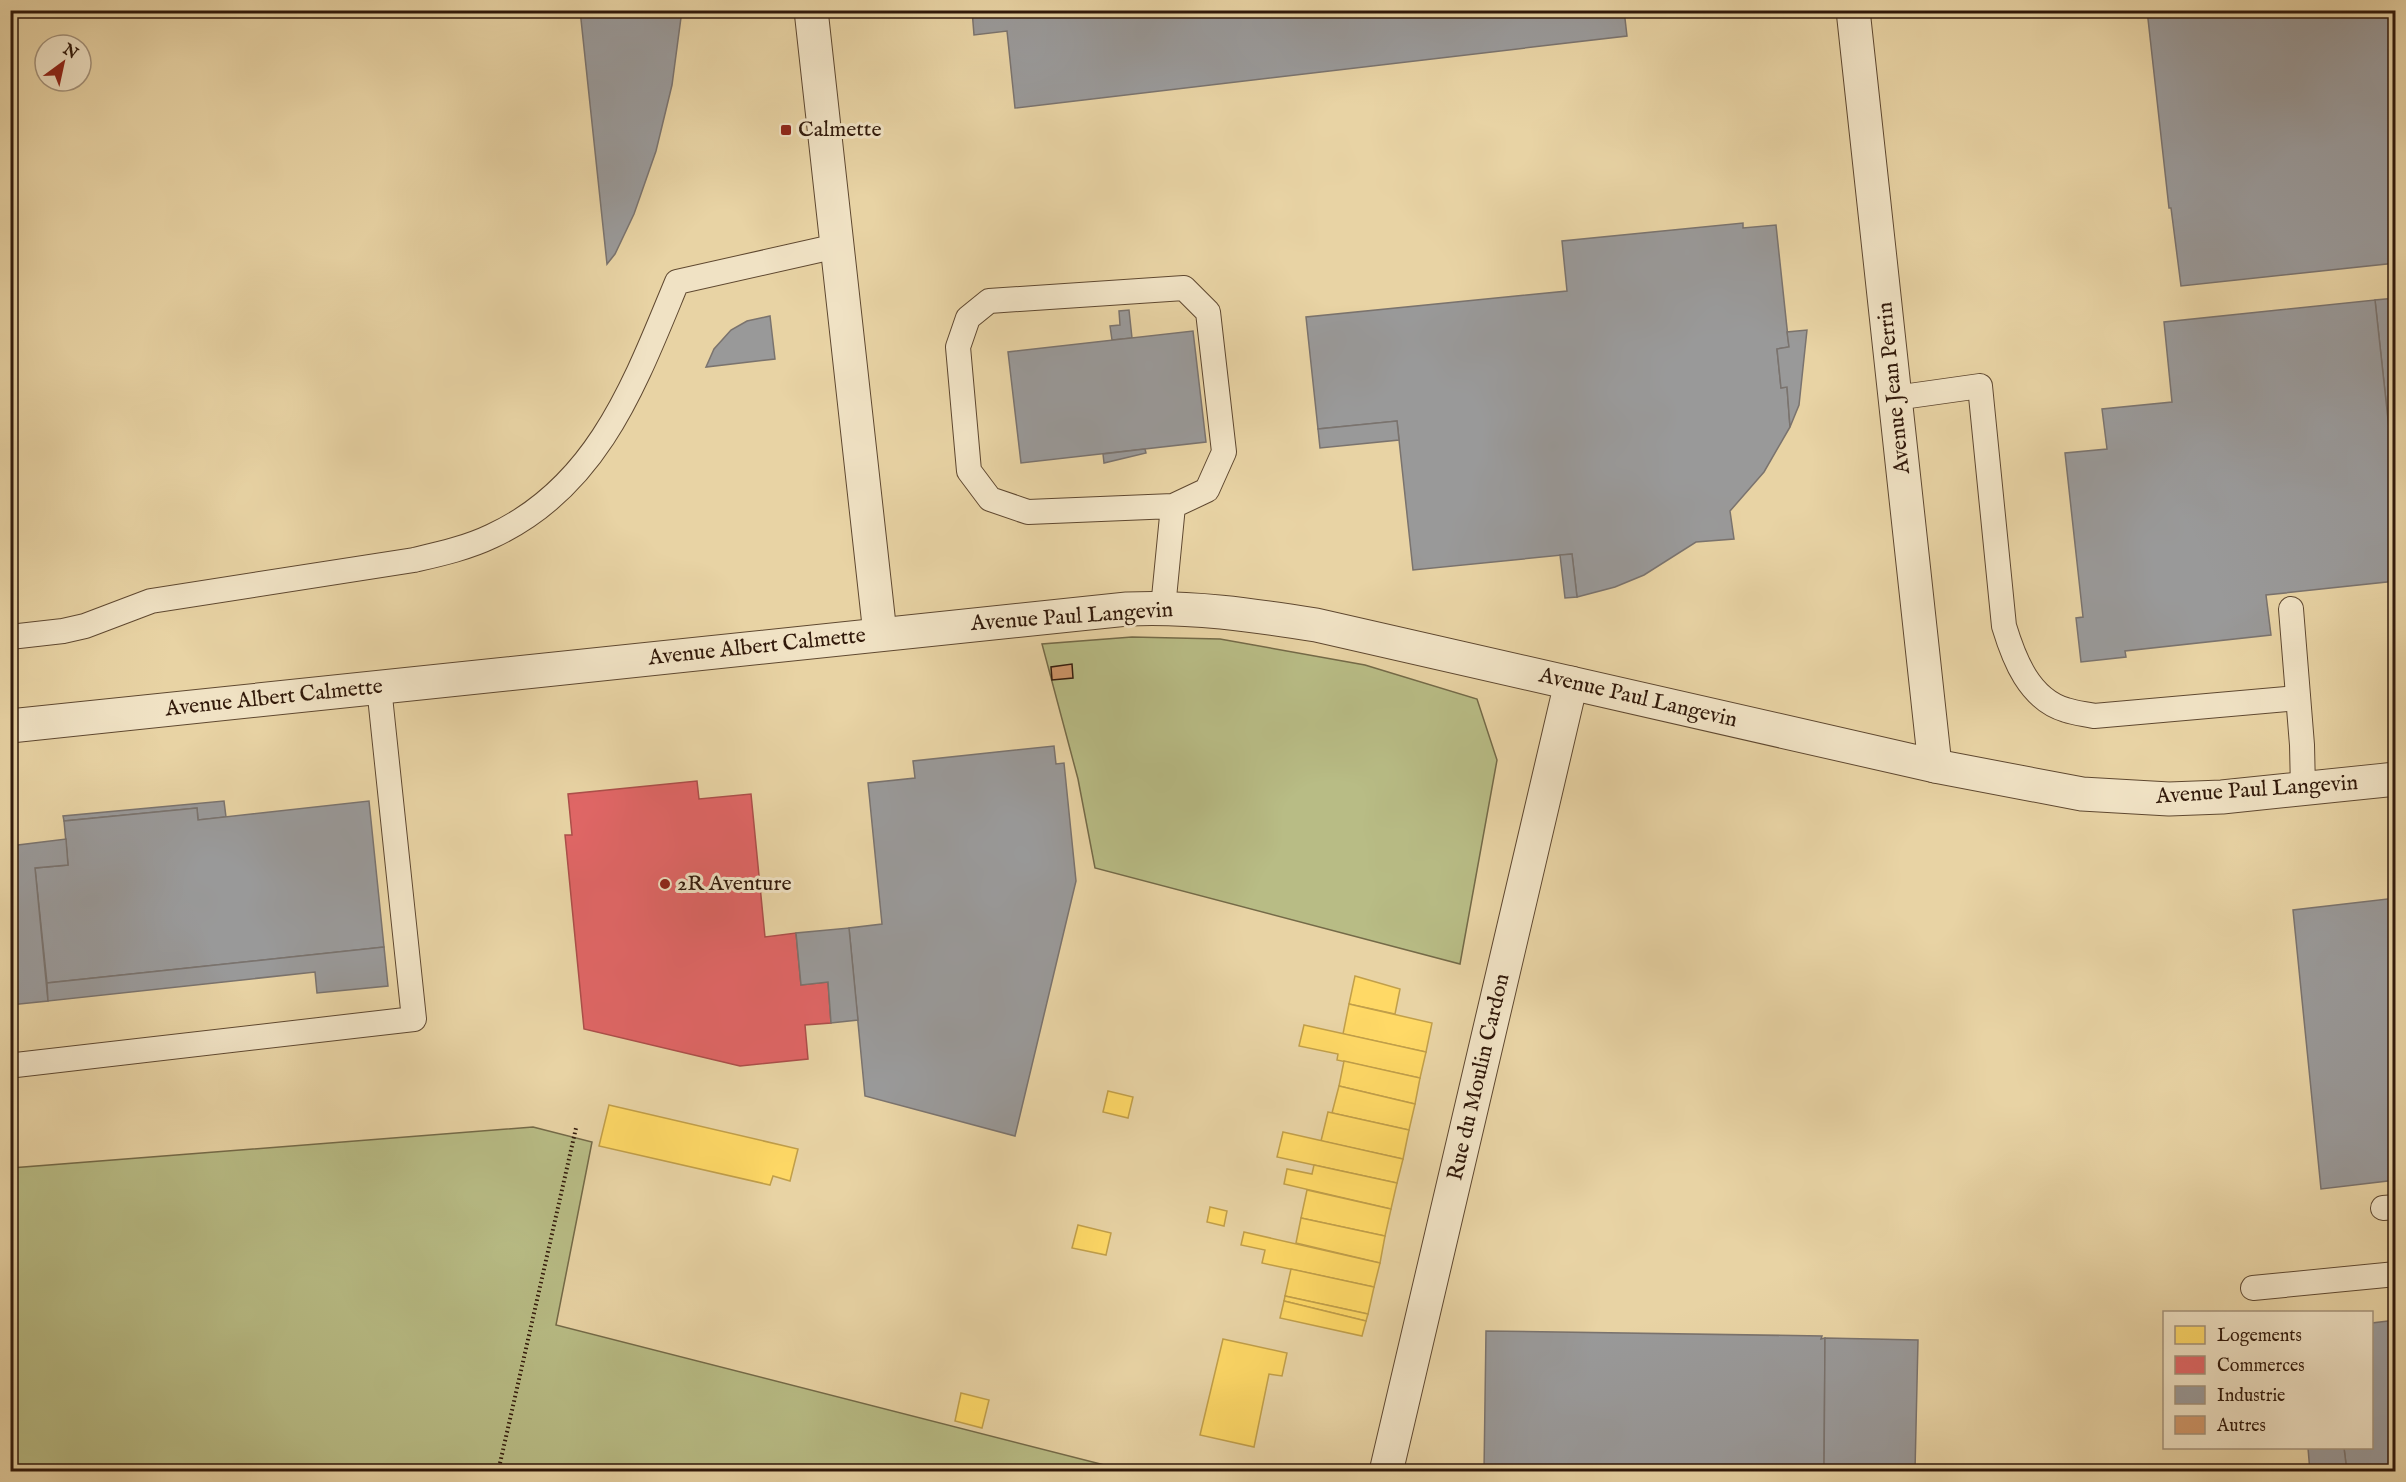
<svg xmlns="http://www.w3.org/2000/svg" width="2406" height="1482" font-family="'IM FELL English',serif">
	<rect width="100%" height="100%" fill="#e8d3a4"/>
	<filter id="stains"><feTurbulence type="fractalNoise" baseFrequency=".00333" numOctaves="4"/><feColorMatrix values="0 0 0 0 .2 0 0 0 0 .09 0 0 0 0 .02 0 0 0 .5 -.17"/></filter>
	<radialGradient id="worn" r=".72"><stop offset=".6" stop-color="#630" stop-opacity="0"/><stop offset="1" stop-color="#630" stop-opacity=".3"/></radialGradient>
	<g fill="#b8bc85" stroke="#746a48" stroke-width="1.5">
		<polygon points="1132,637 1220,639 1365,665 1477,699 1497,760 1460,964 1095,868 1078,779 1042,644"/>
		<polygon points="533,1127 592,1142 556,1325 1128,1471 11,1471 11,1168"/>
	</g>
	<g fill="#ffd966" stroke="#c19f4a" stroke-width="1.5">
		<polygon points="1355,976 1400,989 1395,1014 1349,1004"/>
		<polygon points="1349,1004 1432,1023 1426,1052 1343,1034"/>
		<polygon points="1304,1025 1426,1052 1420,1078 1337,1060 1338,1054 1299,1046"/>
		<polygon points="1344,1061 1420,1078 1415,1104 1339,1086"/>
		<polygon points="1339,1086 1415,1104 1409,1130 1332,1113"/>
		<polygon points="1108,1091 1133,1097 1128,1118 1103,1112"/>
		<polygon points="609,1105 798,1149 790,1181 773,1176 770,1185 599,1146"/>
		<polygon points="1328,1112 1409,1130 1403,1159 1321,1141"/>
		<polygon points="1283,1132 1403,1159 1397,1183 1277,1157"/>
		<polygon points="1314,1165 1397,1183 1391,1209 1284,1184 1287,1169 1312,1174"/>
		<polygon points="1307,1190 1391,1209 1385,1236 1301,1218"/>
		<polygon points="1210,1207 1227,1211 1224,1226 1207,1222"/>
		<polygon points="1301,1218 1385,1236 1380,1263 1296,1243"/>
		<polygon points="1078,1225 1111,1233 1106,1255 1072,1248"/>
		<polygon points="1244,1232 1380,1263 1374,1287 1262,1263 1265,1250 1241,1245"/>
		<polygon points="1291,1269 1374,1287 1368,1314 1285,1296"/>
		<polygon points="1285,1296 1368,1314 1366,1321 1284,1301"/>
		<polygon points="1284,1301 1366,1321 1362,1336 1280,1318"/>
		<polygon points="1223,1339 1287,1353 1282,1376 1269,1374 1254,1447 1200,1435"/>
		<polygon points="961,1393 989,1400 982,1428 955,1421"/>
	</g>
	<polygon fill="#e06666" stroke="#ac4f4a" stroke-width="1.5" points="697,781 699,799 751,794 765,937 796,933 801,985 828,982 831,1023 805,1025 808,1059 740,1066 584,1029 565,835 572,835 568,794"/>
	<g fill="#999" stroke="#7a736e" stroke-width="1.5">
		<polygon points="580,10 682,10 672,85 656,151 634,214 615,254 607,264"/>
		<polygon points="972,10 1624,10 1627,36 1015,108 1007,31 974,35"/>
		<polygon points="2147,10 2396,10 2396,263 2181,286 2171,208 2169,208"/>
		<polygon points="1743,223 1743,228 1776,225 1789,347 1777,349 1781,388 1787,387 1790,427 1764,472 1730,511 1734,539 1696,542 1644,575 1615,587 1577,597 1572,554 1413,570 1397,421 1318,429 1306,317 1567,291 1562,241"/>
		<polygon points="2396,298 2396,493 2375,300"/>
		<polygon points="2375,300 2396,493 2396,581 2266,595 2271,635 2125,651 2126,657 2081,662 2076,618 2083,617 2065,453 2107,449 2102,409 2172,402 2164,322"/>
		<polygon points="1129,310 1132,338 1112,340 1110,326 1120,325 1119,311"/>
		<polygon points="770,316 775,359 706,367 714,349 731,330 747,321"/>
		<polygon points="1807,330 1799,405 1790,427 1787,387 1781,388 1777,349 1789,347 1787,332"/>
		<polygon points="1193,331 1206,442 1021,463 1008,352"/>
		<polygon points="1397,421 1399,440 1320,448 1318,429"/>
		<polygon points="1145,449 1146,453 1104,463 1103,454"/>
		<polygon points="1572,554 1577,597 1565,598 1560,555"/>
		<polygon points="1054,746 1056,764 1064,763 1076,881 1015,1136 865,1096 849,928 882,924 868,783 915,778 913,761"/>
		<polygon points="224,801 226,817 198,820 197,808 64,821 63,816"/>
		<polygon points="369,801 384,947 47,983 35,868 68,865 64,821 197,808 198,820"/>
		<polygon points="66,839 68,865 35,868 48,1001 10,1005 10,846"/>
		<polygon points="2396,898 2396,1180 2321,1189 2293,910"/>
		<polygon points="849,928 858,1020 831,1023 828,982 801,985 796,933"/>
		<polygon points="384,947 388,986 317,993 315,972 48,1001 47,983"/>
		<polygon points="2396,1320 2396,1472 2347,1472 2344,1448 2372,1448 2372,1323"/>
		<polygon points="1486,1331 1822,1336 1821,1339 1825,1338 1824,1472 1484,1472"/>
		<polygon points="1825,1338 1918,1340 1915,1471 1824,1471"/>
		<polygon points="2308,1448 2344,1448 2347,1472 2310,1472"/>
	</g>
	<polygon fill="#d0976a" stroke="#31190a" stroke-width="1.5" points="1072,664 1073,678 1052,680 1051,667"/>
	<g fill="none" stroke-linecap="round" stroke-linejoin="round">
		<g stroke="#5f4830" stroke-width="26">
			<g id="service">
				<path d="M1895 398 1980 386 2004 626C2014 659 2029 699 2066 710 2075 713 2085 714 2094 716L2298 698"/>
				<polyline points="1163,608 1173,506 1207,490 1224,452 1208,312 1184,288 989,301 968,318 958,347 969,471 990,499 1028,512 1173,506"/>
				<polyline points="2291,609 2302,745 2303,789"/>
				<path d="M10 637 63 631 85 626 151 601 414 560C440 554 467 548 492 536 598 487 635 383 677 282L837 246"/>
				<polyline points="16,1065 414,1019 379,687"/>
				<polyline points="2383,1208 2396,1207"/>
				<polyline points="2253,1288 2396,1274"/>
			</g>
		</g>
		<g stroke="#5f4830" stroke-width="35">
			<g id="minor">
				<polyline points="811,10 880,634"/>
				<polyline points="1853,10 1935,766"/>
				<path d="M10 726 1127 609C1191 606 1252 615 1316 625L1935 766 2082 794 2169 799 2222 797 2396 779"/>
				<polyline points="1386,1472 1571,683"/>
			</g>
		</g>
		<polyline stroke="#31190a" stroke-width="4" stroke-dasharray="1.5 3" stroke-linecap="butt" points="498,1472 576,1128"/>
		<use href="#service" stroke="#f0e2c4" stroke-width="24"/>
		<use href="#minor" stroke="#f0e2c4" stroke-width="33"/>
	</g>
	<g fill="#8f2418" stroke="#f0e2c4" stroke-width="2">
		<rect x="780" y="124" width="12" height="12" rx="3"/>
		<circle cx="665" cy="884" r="6"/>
	</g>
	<g text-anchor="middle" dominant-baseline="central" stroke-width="6" stroke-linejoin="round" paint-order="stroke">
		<g font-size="22" fill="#31190a" stroke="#f0e2c4" text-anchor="start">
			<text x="798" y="130">Calmette</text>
			<text x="677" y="884">2R Aventure</text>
		</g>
		<g font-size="22" fill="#31190a" stroke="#f0e2c4">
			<text transform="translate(1894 388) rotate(-96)">Avenue Jean Perrin</text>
			<text transform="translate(1072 617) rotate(-4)">Avenue Paul Langevin</text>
			<text transform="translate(757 647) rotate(-6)">Avenue Albert Calmette</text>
			<text transform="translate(274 698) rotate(-6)">Avenue Albert Calmette</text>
			<text transform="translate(1638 698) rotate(13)">Avenue Paul Langevin</text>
			<text transform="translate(2257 790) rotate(-4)">Avenue Paul Langevin</text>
			<text transform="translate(1479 1077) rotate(-77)">Rue du Moulin Cardon</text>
		</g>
	</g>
	<rect width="2406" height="1482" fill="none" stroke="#e8d3a4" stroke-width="36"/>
	<rect x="12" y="12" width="2382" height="1458" fill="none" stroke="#31190a" stroke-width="3"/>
	<rect x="18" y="18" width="2370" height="1446" fill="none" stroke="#31190a" stroke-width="1.5"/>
	<rect x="2163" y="1311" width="210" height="138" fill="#f0e2c4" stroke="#a4927a" stroke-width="1.5"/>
	<rect x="2175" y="1326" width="30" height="18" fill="#ffd966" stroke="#a4927a" stroke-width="1.5"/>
	<text x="2217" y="1341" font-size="18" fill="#31190a">Logements</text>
	<rect x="2175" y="1356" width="30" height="18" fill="#e06666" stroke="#a4927a" stroke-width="1.5"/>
	<text x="2217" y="1371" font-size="18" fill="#31190a">Commerces</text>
	<rect x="2175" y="1386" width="30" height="18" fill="#999999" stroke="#a4927a" stroke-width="1.5"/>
	<text x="2217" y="1401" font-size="18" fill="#31190a">Industrie</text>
	<rect x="2175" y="1416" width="30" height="18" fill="#d0976a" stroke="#a4927a" stroke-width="1.5"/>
	<text x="2217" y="1431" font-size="18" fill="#31190a">Autres</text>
	<g transform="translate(63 63) rotate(33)"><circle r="28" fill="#f0e2c4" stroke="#a4927a" stroke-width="1.5"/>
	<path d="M0-4.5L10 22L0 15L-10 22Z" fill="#8f2418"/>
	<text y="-9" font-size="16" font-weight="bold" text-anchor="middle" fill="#31190a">N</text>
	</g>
	<rect width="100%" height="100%" filter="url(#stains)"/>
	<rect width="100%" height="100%" fill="url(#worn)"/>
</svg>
